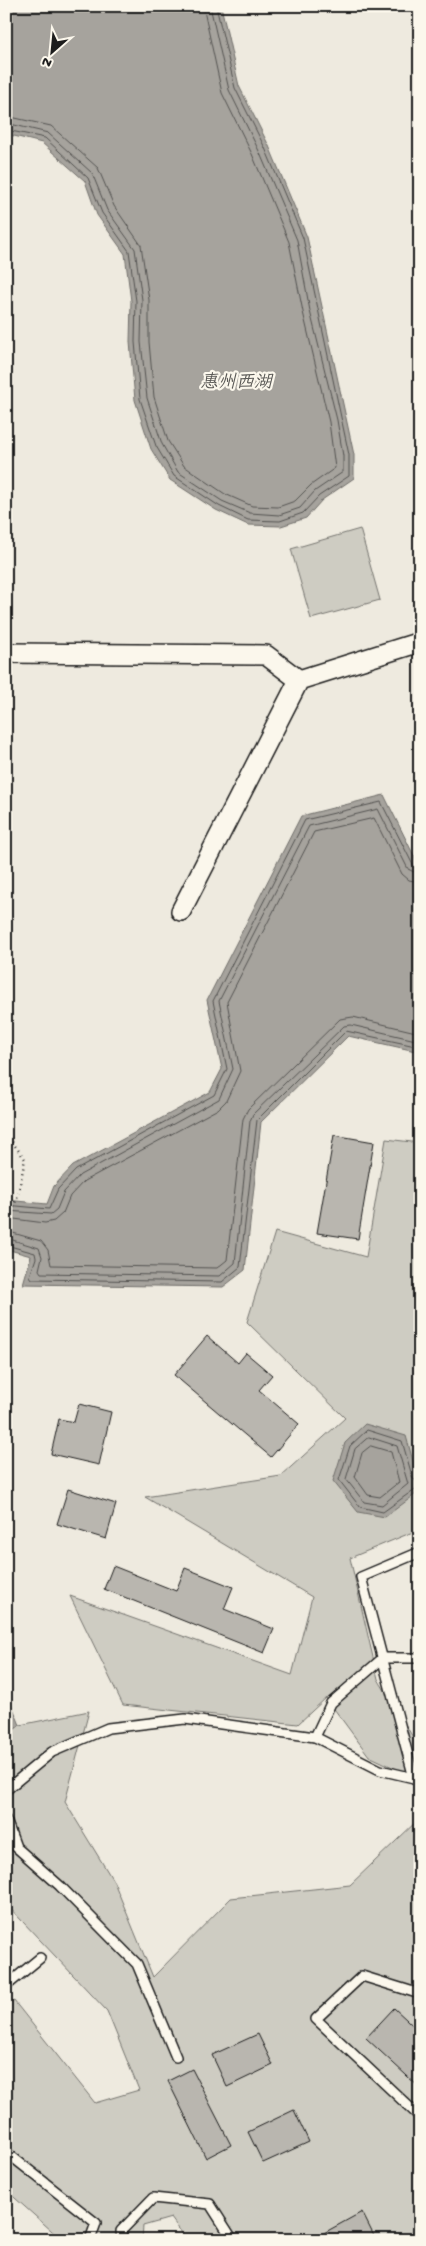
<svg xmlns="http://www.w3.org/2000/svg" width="426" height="2246" font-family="'Gochi Hand','LXGW WenKai TC',sans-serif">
	<rect width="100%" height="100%" fill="#eeeadf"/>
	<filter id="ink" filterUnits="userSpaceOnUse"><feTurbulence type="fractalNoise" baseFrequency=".02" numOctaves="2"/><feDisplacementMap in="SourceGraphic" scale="10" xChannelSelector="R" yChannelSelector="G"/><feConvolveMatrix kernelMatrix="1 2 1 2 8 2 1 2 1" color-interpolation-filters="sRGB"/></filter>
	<g filter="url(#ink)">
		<g fill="#ceccc2" stroke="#75746f">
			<polygon points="360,529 380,600 311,619 291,549"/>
			<polygon points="386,1139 420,1143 420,1529 350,1558 378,1679 420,1749 420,1780 369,1756 326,1698 298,1724 123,1705 70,1596 292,1675 312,1597 145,1497 281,1476 345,1418 247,1322 275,1232 366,1257"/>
			<polygon points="89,1711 65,1802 114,1882 153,1977 231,1898 350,1885 420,1818 420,2240 187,2240 171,2218 143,2226 142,2240 112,2240 112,2236 101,2240 62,2240 6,2190 6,2007 14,2001 95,2103 139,2090 107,2011 6,1904 6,1736 20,1725"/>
		</g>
		<g fill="#a6a39d" stroke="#6f6d69">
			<polygon points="6,6 221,6 239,86 269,146 307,237 354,455 354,478 322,500 306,518 281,526 248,525 216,510 170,480 151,449 135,400 130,342 131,301 125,254 97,215 85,181 42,143 6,134"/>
			<polygon points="384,795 420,868 420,1052 348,1036 261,1122 245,1270 223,1287 23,1284 31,1256 6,1249 6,1200 47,1204 54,1186 73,1166 210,1092 222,1069 207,1000 301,816"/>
			<polygon points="365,1424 406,1436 420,1486 420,1491 385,1517 358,1512 333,1481 345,1443"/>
			<polygon points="6,1691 20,1725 6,1736"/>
		</g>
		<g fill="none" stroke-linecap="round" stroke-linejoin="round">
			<g stroke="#535250" stroke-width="1">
				<polyline points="6,116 51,126 98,168 114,206 141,245 149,300 149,342 154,397 168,441 184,466 225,494 252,506 278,507 295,501 311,485 335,468 329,422 303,312 289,242 252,154 222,93 203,6"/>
				<polyline points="6,123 48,133 92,173 107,210 135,249 142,300 141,342 147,398 162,444 178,472 222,501 250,513 279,515 300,508 315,491 343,472 343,456 337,420 310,311 297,240 259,151 229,90 210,6"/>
				<polyline points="6,130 45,138 88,178 102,213 129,251 136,301 135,342 140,399 156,446 174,476 219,506 248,520 280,521 303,513 319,496 349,476 349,455 303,238 265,148 235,88 216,6"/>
				<polyline points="6,1205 49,1209 58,1189 76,1170 214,1095 227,1069 213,1001 305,820 381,802 413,865 420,868"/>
				<polyline points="6,1211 51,1214 57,1209 64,1192 80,1175 219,1099 233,1069 219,1001 309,826 378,809 408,869 420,875"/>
				<polyline points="6,1218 45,1223 54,1221 63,1213 70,1196 84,1181 218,1109 226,1101 240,1071 227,1002 314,832 374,818 402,874 409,880 420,882"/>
				<polyline points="6,1231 41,1241 48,1250 51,1265 217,1268 227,1260 243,1119 248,1109 340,1019 353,1017 420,1033"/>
				<polyline points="6,1238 39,1248 42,1257 39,1270 41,1273 220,1276 235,1263 250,1121 253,1114 344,1026 351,1025 420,1041"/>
				<polyline points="6,1245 35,1253 36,1258 30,1276 32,1279 222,1282 240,1267 257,1120 346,1031 420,1047"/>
				<polygon points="369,1437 397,1446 408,1484 382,1505 364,1502 346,1479 355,1449"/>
				<polygon points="371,1446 391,1452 399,1482 380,1497 368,1495 355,1477 362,1453"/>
				<polyline points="420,1483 413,1479 402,1441 367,1430 350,1446 339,1480 360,1507 383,1512 415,1489 420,1488"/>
			</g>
		</g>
		<g fill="#b9b6af" stroke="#1c1c1c">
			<polygon points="334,1135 374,1142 358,1239 317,1233"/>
			<polygon points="207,1336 238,1363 246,1353 272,1375 259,1390 299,1424 271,1457 174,1375"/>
			<polygon points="79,1404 111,1412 99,1465 51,1454 59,1419 74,1422"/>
			<polygon points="68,1489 116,1504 106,1539 57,1524"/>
			<polygon points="113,1566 176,1591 185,1568 233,1587 224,1609 274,1629 264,1653 104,1589"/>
			<polygon points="394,2008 420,2032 420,2088 366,2038"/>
			<polygon points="258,2034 273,2065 227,2087 212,2055"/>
			<polygon points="192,2069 231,2145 206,2158 168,2081"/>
			<polygon points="294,2110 309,2142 263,2163 248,2132"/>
			<polygon points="362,2212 376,2240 311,2240"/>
		</g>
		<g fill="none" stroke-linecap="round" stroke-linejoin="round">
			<g stroke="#1c1c1c" stroke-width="12">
				<g id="service">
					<polyline points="420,1552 361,1577 414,1778 420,1782"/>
					<polyline points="315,1737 331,1703 383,1658 420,1658"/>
					<polyline points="6,1790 52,1752 108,1728 185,1719 315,1737 380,1770 414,1778"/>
					<polyline points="6,1820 16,1847 60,1886 137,1964 176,2057"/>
					<polyline points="6,1986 40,1958"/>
					<polyline points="420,1994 362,1976 316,2019 420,2117"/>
					<polyline points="6,2152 96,2223 90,2240"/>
					<polyline points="122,2240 121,2231 153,2198 210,2204 233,2240"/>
				</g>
			</g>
			<g stroke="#1c1c1c" stroke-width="22">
				<g id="minor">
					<polyline points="6,653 266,655 299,680"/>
					<polyline points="181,911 299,680 420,642"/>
				</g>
			</g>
			<polyline stroke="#1c1c1c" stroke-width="2.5" stroke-dasharray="1 4" stroke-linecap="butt" points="6,1134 25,1159 18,1195 6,1227"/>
			<use href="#service" stroke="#fbf7ec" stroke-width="9"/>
			<use href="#minor" stroke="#fbf7ec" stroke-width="19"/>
		</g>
	</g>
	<g text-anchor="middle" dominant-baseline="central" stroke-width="4.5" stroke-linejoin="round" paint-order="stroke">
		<g font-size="18" font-style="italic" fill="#5a5956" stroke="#fbf7ec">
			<text x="236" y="383">惠州西湖</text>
		</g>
	</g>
	<rect width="426" height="2246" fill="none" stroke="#fbf7ec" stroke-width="25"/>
	<rect x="12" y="12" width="401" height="2221" fill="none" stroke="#1c1c1c" stroke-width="2" filter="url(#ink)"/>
	<g transform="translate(52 52) rotate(207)" stroke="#fbf7ec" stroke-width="4" paint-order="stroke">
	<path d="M0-4L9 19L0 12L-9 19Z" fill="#1c1c1c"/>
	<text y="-8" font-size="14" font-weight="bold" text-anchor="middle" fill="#1c1c1c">N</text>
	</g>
</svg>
